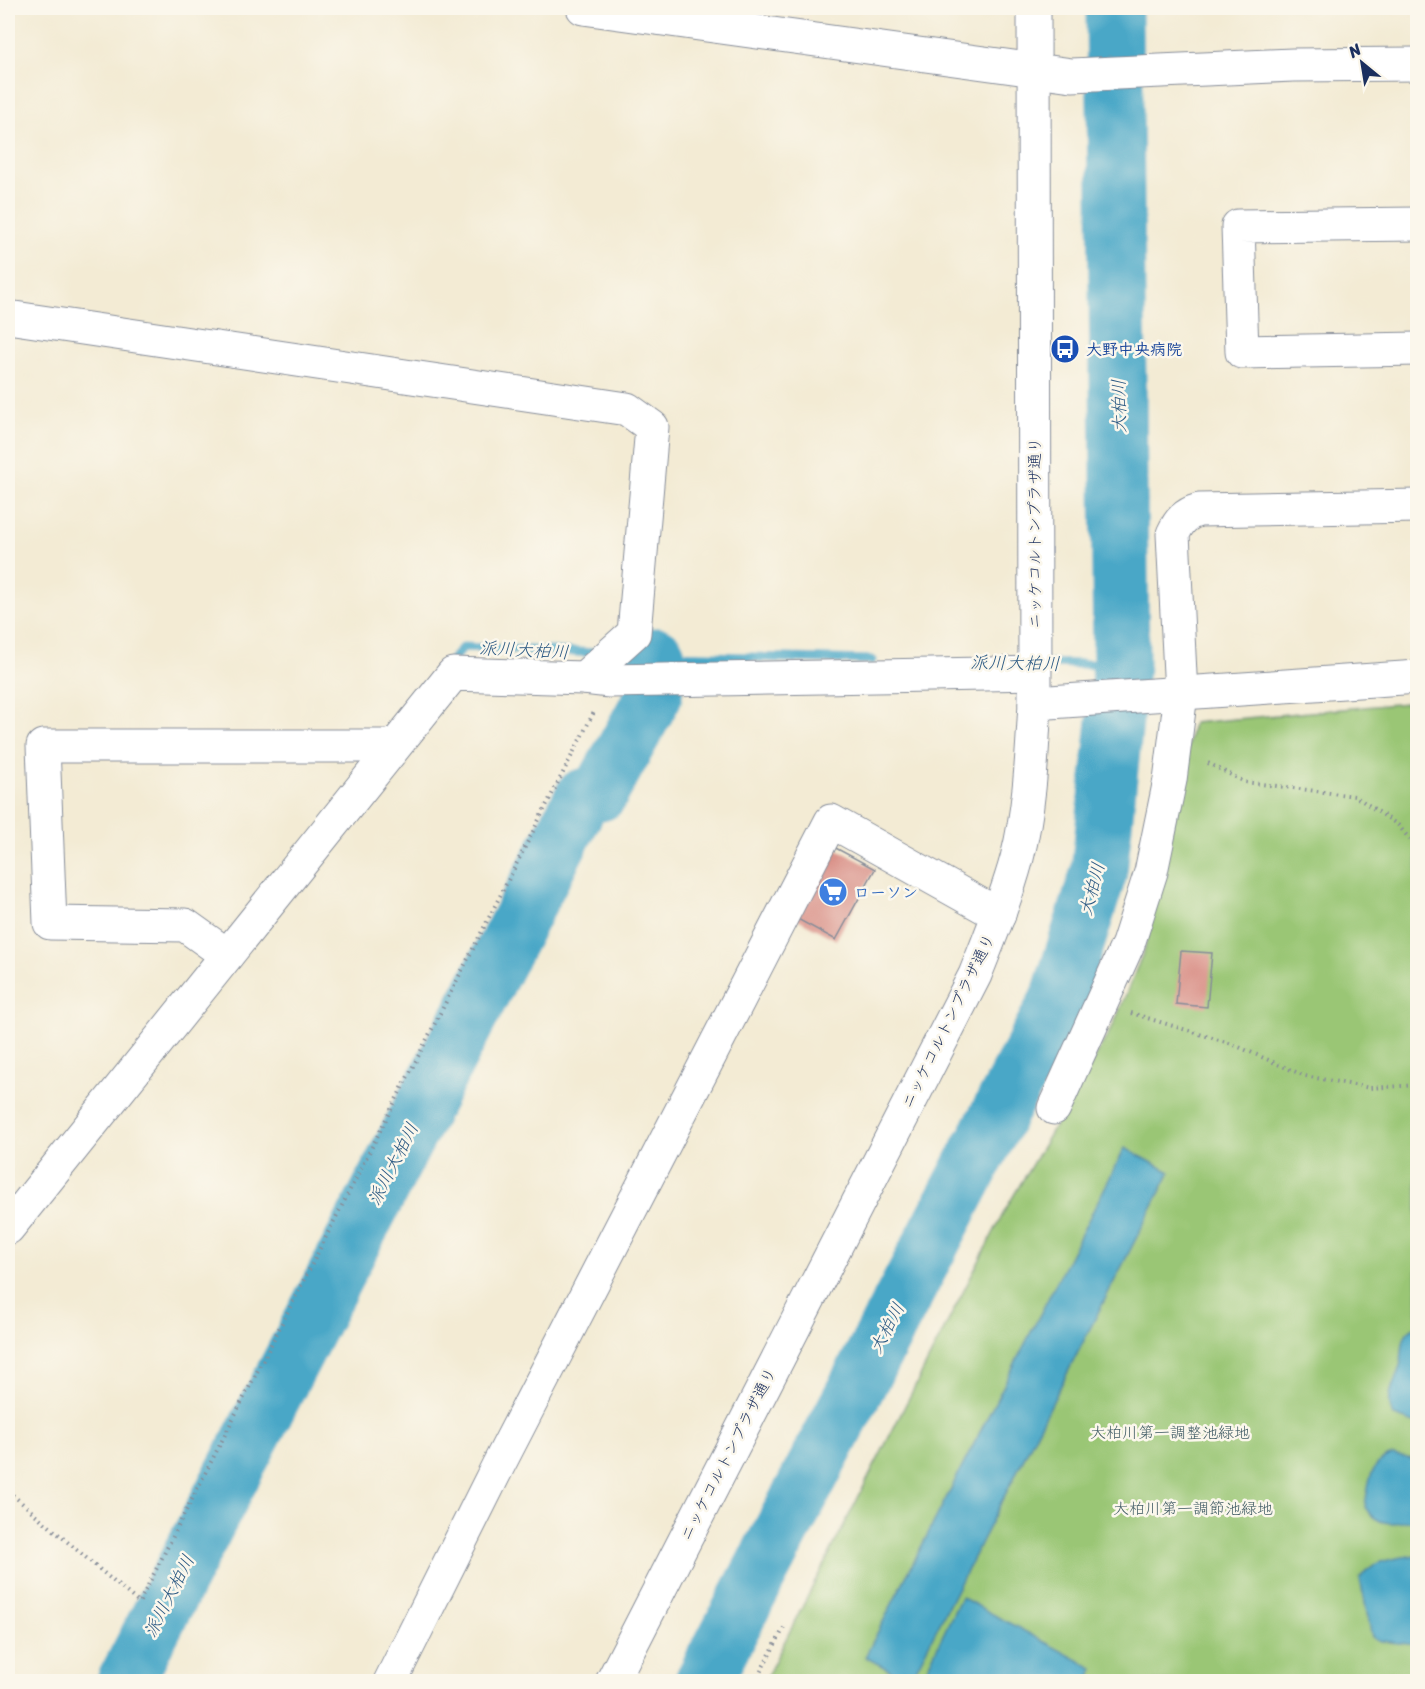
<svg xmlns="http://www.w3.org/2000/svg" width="1425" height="1689" font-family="Sriracha,'Klee One',sans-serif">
	<rect width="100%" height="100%" fill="#fbf7ec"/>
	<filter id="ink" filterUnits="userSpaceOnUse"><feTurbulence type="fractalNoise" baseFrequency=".0167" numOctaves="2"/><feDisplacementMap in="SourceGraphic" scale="12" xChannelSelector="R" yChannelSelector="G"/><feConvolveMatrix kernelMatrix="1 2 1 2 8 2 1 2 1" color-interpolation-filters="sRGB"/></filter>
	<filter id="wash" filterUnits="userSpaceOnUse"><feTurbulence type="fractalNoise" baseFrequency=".008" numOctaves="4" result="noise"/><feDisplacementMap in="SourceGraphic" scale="24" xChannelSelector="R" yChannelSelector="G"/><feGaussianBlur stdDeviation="1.35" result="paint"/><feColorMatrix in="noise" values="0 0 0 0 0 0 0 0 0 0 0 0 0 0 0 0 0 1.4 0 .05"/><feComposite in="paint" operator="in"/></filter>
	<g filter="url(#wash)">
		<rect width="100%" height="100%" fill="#f3ebd4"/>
		<polygon fill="#9ac674" stroke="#5a7a69" stroke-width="1.5" points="1417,702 1417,1681 764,1682 1004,1212 1113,1026 1145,948 1193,723"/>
		<g fill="#48a7c7" stroke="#326b92" stroke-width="1.5">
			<polygon points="1125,1148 1170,1172 910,1681 865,1657"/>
			<path d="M1417 1326H1418L1417 1424 1394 1416C1383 1398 1395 1384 1400 1366 1404 1350 1399 1332 1417 1326Z"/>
			<path d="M1393 1455 1417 1460V1519C1397 1523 1378 1529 1365 1507 1368 1485 1369 1461 1393 1455Z"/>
			<path d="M1417 1555V1645L1381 1641 1372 1637 1360 1579C1369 1560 1399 1558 1417 1555Z"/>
			<polygon points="961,1597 1093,1668 1089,1681 921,1681"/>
		</g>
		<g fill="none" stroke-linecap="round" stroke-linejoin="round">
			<g stroke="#48a7c7" stroke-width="9">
				<polyline points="622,654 872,660"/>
				<polyline points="1042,663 1121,665"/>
				<polyline points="448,665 463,647 599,653"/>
			</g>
			<g stroke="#48a7c7" stroke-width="57">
				<polyline points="125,1682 583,797 600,793 654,695 657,656"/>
				<polyline points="703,1682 1059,998 1099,872 1121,665 1114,8"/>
			</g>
		</g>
		<g id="blocks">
			<g fill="#da938a">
				<polygon points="830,845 875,869 836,940 792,916"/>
				<polygon points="1181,951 1212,953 1207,1007 1176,1004"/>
			</g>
		</g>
	</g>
	<g filter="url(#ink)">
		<use href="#blocks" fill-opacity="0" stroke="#878d99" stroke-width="1.5"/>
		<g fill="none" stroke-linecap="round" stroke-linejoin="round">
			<g stroke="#878d99" stroke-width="35">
				<g id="minor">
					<polyline points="583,8 1072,75 1293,65 1418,64"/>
					<polyline points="1418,224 1238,226 1242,352 1418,349"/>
					<polyline points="8,317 627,409 652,427 634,633 584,678"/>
					<polyline points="1035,703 1418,677"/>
					<polyline points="227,955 185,925 50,923 43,746 394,746"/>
					<path d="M1054 1108 1128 944 1151 872 1170 780 1181 694 1173 534C1179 521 1185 514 1199 510L1418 506"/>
					<polyline points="8,1228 453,674 584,678 610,681 1034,673"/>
					<polyline points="390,1682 498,1466 831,821 999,915"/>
					<path d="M612 1682 975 975C990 937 1006 899 1017 858 1030 808 1032 755 1035 703L1034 8"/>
				</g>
			</g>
			<g stroke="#878d99" stroke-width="4" stroke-dasharray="1.5 4.5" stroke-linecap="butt">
				<polyline points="1208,763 1245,782 1355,796 1398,825 1418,849"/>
				<polyline points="1131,1013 1232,1044 1305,1076 1370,1088 1418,1085"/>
				<polyline points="8,1491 139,1603 594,712"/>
				<polyline points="755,1682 786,1624"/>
			</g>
			<use href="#minor" stroke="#fff" stroke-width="33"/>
		</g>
	</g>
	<defs>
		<g id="bus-disc" transform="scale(1.5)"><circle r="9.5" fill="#1a4fb4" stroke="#fbf7ec"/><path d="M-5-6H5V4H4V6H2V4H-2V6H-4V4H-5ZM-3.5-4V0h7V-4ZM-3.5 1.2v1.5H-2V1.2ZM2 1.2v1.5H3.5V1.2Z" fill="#fff"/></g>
		<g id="supermarket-disc" transform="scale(1.5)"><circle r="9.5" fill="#3f7fe0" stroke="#fbf7ec"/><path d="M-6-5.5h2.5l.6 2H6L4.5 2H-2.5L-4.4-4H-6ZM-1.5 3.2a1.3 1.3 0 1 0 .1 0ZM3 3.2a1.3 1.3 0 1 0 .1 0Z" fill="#fff"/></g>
	</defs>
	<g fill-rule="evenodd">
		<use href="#bus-disc" x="1065" y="349"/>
		<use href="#supermarket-disc" x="833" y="892"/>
	</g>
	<g text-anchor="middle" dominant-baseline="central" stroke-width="5" stroke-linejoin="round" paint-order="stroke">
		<g font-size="16" font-weight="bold" fill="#164399" stroke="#fbf7ec" text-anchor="start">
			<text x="1086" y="349">大野中央病院</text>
		</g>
		<g font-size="16" fill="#1b2f5e" stroke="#fbf7ec">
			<text transform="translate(1034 533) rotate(-90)">ニッケコルトンプラザ通り</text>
			<text transform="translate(948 1021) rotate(-64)">ニッケコルトンプラザ通り</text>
			<text transform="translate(728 1454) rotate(-63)">ニッケコルトンプラザ通り</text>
		</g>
		<g font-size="16" font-weight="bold" fill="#366cbe" stroke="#fbf7ec" text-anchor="start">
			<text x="854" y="892">ローソン</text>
		</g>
		<g font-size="16" fill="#415c65" stroke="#fbf7ec">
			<text x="1170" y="1432">大柏川第一調整池緑地</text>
			<text x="1193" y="1508">大柏川第一調節池緑地</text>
		</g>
		<g font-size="18" font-style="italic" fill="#2b5983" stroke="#fbf7ec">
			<text transform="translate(1119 406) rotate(-91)">大柏川</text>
			<text transform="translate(524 650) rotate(3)">派川大柏川</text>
			<text transform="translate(1015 663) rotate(1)">派川大柏川</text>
			<text transform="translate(1092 889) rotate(-75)">大柏川</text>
			<text transform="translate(393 1164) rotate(-63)">派川大柏川</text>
			<text transform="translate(887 1328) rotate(-62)">大柏川</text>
			<text transform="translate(169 1596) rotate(-63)">派川大柏川</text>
		</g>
	</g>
	<rect width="1425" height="1689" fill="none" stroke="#fbf7ec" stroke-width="30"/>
	<g transform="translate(1362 63) rotate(330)" stroke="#fbf7ec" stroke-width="4.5" paint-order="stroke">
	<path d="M0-4.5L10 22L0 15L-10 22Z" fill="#1b2f5e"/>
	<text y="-9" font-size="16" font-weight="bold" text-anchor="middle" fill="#1b2f5e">N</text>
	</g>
</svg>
